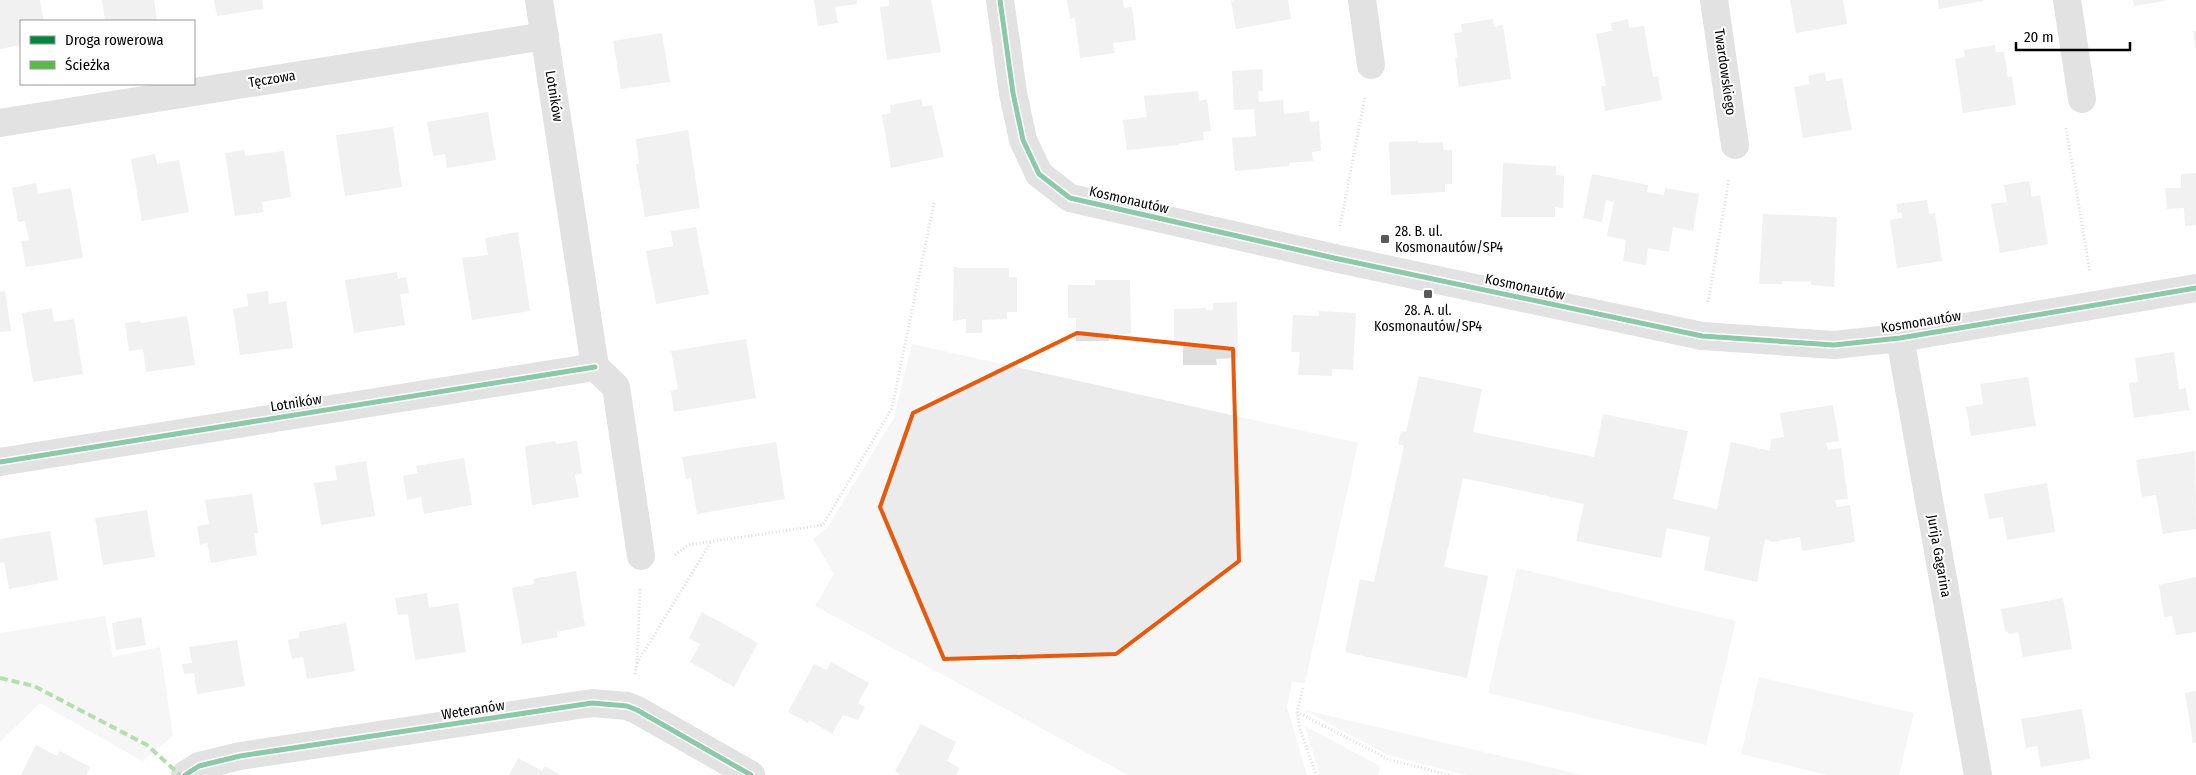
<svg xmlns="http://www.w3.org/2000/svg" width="2196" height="775" font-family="'Fira Sans Condensed',sans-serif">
	<rect width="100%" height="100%" fill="#fff"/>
	<g fill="#ebebeb">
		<polygon points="912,344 1358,443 1305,683 1292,682 1287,707 1307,775 1128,775 815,606 834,574 813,539 827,528 894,418"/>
		<polygon points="1517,568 1736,621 1706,745 1488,693"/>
		<polygon points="105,616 113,657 160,647 173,736 142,761 40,703 0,742 0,633"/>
		<polygon points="1759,677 1914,713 1899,775 1827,775 1741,754"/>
		<polygon points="1304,710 1583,775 1466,775 1388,755"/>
		<polygon points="1305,726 1380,766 1378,775 1320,775"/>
	</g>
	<g fill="#dfdfdf">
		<polygon points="0,0 40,0 44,21 21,21 21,45 0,49"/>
		<polygon points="102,0 154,0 157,21 105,21"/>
		<polygon points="214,0 262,0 263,9 217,16"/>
		<polygon points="814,0 857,0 857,4 835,7 838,23 818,26"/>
		<polygon points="889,0 931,0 941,52 887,60 880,7 889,6"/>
		<polygon points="1067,0 1123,0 1124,8 1132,7 1136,40 1113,43 1115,53 1080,58 1075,18 1070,19"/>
		<polygon points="1235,0 1288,0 1291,19 1236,29 1231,1"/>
		<polygon points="1790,0 1843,0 1847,24 1796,33"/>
		<polygon points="1938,0 1983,0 1983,1 1939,9"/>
		<polygon points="2133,0 2165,0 2165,1 2134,6"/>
		<polygon points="1493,19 1494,27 1503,25 1511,79 1459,87 1455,58 1458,58 1454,33 1462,32 1461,24"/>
		<polygon points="1628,19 1629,28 1644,26 1653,77 1658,76 1662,100 1605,111 1601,86 1606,86 1596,34 1612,31 1611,23"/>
		<polygon points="2193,31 2196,31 2196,48 2195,48"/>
		<polygon points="662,33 670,82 621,89 613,41"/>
		<polygon points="1995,45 1996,52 2004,52 2008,77 2012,76 2016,105 1963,113 1955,59 1965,57 1964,50"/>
		<polygon points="1262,69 1263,91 1258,91 1259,102 1283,100 1284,114 1309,111 1310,122 1319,121 1321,151 1312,152 1313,161 1289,163 1289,166 1235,171 1232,138 1256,136 1254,109 1234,110 1232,71"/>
		<polygon points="1825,72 1826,81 1842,78 1852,130 1803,138 1794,87 1810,84 1808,76"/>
		<polygon points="1198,91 1199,101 1207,99 1211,131 1203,132 1204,140 1178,144 1178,145 1127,150 1123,120 1147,117 1144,96"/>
		<polygon points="921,99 923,107 932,105 944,157 891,168 882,115 891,113 890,105"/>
		<polygon points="488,112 496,160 447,168 445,154 433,156 427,122"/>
		<polygon points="393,127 402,187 345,196 336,135"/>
		<polygon points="688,130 700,208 645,217 636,164 639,164 636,139"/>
		<polygon points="1418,141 1418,143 1443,142 1444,150 1452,150 1452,184 1445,184 1445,192 1391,195 1389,142"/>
		<polygon points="244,150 245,156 284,151 291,197 262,202 264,212 235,216 225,153"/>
		<polygon points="155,154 157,164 179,160 189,212 142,221 131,159"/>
		<polygon points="1503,163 1556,166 1556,175 1564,176 1564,181 1563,208 1555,207 1555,217 1501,217"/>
		<polygon points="2196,173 2196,225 2185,226 2184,208 2167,209 2165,188 2181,188 2181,174"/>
		<polygon points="1592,174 1648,185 1647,192 1664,195 1665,188 1699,194 1693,231 1673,227 1669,252 1648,248 1646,265 1623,261 1626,240 1607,236 1614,202 1606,200 1602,222 1583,218"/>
		<polygon points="2029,181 2032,197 2040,195 2048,244 2000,253 1991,204 2007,202 2004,185"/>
		<polygon points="36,183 38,194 71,188 83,258 26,267 21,241 29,240 25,221 18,222 12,188"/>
		<polygon points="1927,200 1929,214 1935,213 1942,261 1897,268 1890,220 1902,218 1902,212 1898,213 1896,204"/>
		<polygon points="1763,214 1837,217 1834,287 1811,285 1811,282 1782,281 1782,284 1759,284"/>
		<polygon points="696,227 709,294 656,304 646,251 673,246 671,231"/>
		<polygon points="518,232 530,311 472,320 462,258 488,255 485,238"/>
		<polygon points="954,267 957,267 957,268 1009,268 1009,277 1017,277 1017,312 1007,312 1007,319 982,320 982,333 966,333 966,319 953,321"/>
		<polygon points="397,272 398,279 406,277 409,293 400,294 405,325 354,333 345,280"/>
		<polygon points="1095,280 1130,280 1131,334 1109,334 1109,341 1076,341 1076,318 1068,318 1068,285 1095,285"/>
		<polygon points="5,291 11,331 0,332 0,292"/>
		<polygon points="268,291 269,304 286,301 293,348 240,355 233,309 248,306 247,294"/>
		<polygon points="1237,302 1238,358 1216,359 1217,365 1183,365 1183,342 1174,342 1174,309 1206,308 1206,310 1213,310 1213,303"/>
		<polygon points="52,308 54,322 74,319 83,374 33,382 22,313"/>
		<polygon points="1319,311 1356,313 1353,370 1332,369 1332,376 1298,375 1300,352 1291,352 1293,315 1319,316"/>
		<polygon points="187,316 195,365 146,372 143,349 129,351 125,323 140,321 141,323"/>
		<polygon points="746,339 756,398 674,412 671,391 678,389 671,351"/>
		<polygon points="2174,352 2179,389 2186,388 2189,410 2134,418 2129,383 2138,382 2135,358"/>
		<polygon points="1419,376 1482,389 1473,432 1594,457 1603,414 1688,431 1673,499 1717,509 1731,442 1770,451 1771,439 1784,437 1780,413 1833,405 1839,441 1826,443 1828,450 1841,448 1848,499 1835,500 1837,507 1850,505 1855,542 1802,551 1800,537 1773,542 1765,539 1757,582 1704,570 1710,537 1667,528 1661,558 1576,541 1584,504 1463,478 1444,567 1488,576 1467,678 1345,652 1360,579 1374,582 1404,446 1398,444 1401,431 1406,432"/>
		<polygon points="2028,377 2036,426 1971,436 1966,407 1983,404 1980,384"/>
		<polygon points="555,441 556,444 577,441 582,473 575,475 579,497 532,505 525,446"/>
		<polygon points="776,442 785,499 697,514 691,478 686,479 682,457"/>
		<polygon points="2195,451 2196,529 2163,534 2156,495 2142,497 2136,460"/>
		<polygon points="464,458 472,505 424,514 421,497 407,500 403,476 418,473 416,466"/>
		<polygon points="366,461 375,516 321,525 314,483 337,480 335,466"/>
		<polygon points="2047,483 2055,532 2007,540 2003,517 1989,519 1984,494"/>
		<polygon points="252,494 258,533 254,533 257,555 211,563 207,543 200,545 197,526 209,524 205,500"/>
		<polygon points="147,510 155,557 103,565 95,518"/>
		<polygon points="50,531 58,580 9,589 4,562 0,563 0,539"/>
		<polygon points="576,571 585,626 557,632 558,637 522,644 512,588 534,584 533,579"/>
		<polygon points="2196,577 2196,632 2176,635 2172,616 2164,617 2159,585"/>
		<polygon points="427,593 429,608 458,603 466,652 415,660 408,614 398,615 395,598"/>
		<polygon points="2063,598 2072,649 2023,657 2018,632 2010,634 2005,631 2001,609"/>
		<polygon points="702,612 758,643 734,687 690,662 700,644 689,638"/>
		<polygon points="141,617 146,645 116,650 112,623"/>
		<polygon points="346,623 355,671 307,679 303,657 292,659 288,640 299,638 299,632"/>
		<polygon points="237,640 245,686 197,694 194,673 184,674 182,664 192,663 189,647"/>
		<polygon points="831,662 869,683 858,703 865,707 858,720 843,715 832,734 809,720 808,723 788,712 814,664 827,670"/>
		<polygon points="2196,691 2196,743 2193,743 2185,693"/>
		<polygon points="2082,709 2090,759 2041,767 2037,746 2026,748 2021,719"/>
		<polygon points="921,724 956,742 947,761 960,768 956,775 901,775 895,771"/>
		<polygon points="36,745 57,756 60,751 90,767 86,775 21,775"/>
		<polygon points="518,758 542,771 545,766 560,775 509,775"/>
	</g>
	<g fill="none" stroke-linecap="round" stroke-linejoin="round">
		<g stroke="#b9b9b9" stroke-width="3" stroke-dasharray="1 2.5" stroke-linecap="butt">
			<polyline points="2066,128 2090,273"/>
			<polyline points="1340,226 1365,97"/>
			<polyline points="1708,302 1729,178"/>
			<polyline points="675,555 688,545 823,525 892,408 934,203"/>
			<polyline points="637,663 711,542"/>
			<polyline points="635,674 637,663 640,588"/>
			<polyline points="1303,688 1297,712 1300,729 1316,775"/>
			<polyline points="1297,712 1390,760 1450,775"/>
		</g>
		<g stroke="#bebebe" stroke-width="28">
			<polyline points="539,0 595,367"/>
			<polyline points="1000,0 1013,93 1023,140 1039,174 1070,198 1334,258 1702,336 1834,345 1900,338 2196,288"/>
			<polyline points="1362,0 1371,65"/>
			<polyline points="1714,0 1735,145"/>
			<polyline points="2067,0 2082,99"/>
			<polyline points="0,123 545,36"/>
			<polyline points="1900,338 1978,775"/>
			<polyline points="595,367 616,387 641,556"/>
			<polyline points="0,462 595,367"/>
			<polyline points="185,775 199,766 240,756 592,703 627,706 637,710 751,775"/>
		</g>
		<polyline stroke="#58b947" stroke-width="4" stroke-dasharray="8 4" stroke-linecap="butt" points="0,678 34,686 147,745 180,775"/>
		<g stroke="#fff" stroke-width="8">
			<g id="cycleway">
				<polyline points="1000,0 1013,93 1023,140 1039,174 1070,198 1334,258 1702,336 1834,345 1900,338 2196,288"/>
				<polyline points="0,462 595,367"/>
				<polyline points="185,775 199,766 240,756 592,703 627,706 637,710 751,775"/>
			</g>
		</g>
		<use href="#cycleway" stroke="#00873e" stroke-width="5"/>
	</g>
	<path d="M0 0H2196V775H0ZM1077 333 1233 349 1239 561 1116 654 944 659 880 507 913 413Z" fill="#fff" fill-opacity=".55" fill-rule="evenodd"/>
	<path fill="none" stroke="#e8590c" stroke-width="4" stroke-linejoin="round" d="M1077 333 1233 349 1239 561 1116 654 944 659 880 507 913 413Z"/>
	<g fill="#595959" stroke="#fff" stroke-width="2">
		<rect x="1380" y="234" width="10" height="10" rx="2.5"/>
		<rect x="1423" y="289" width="10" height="10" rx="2.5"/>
	</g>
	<g text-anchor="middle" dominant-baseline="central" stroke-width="4" stroke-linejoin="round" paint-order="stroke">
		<g font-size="14" fill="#000" stroke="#fff">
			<text transform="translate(1725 72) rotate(82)">Twardowskiego</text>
			<text transform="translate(272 79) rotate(-9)">Tęczowa</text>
			<text transform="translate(554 96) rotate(81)">Lotników</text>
			<text transform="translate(1129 200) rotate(13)">Kosmonautów</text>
			<text transform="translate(1525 287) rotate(12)">Kosmonautów</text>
			<text transform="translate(1921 322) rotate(-9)">Kosmonautów</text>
			<text transform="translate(296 403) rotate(-9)">Lotników</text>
			<text transform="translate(1939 556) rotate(80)">Jurija Gagarina</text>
			<text transform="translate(473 710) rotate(-9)">Weteranów</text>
		</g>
		<g font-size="14" fill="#000" stroke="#fff" text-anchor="start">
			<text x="1395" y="231">28. B. ul.<tspan x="1395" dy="16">Kosmonautów/SP4</tspan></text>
			<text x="1428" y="310" text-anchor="middle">28. A. ul.<tspan x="1428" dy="16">Kosmonautów/SP4</tspan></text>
		</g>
	</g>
	<rect x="20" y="20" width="175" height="65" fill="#ffffff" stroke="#999999"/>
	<rect x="30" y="36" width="25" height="8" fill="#00873e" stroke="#999999"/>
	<text x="65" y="45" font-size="15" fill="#000000">Droga rowerowa</text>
	<rect x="30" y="61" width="25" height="8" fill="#58b947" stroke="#999999"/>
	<text x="65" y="70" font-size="15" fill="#000000">Ścieżka</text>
	<path d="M2016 42v8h114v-8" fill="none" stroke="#000000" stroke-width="2.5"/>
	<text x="2024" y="42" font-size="15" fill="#000000" stroke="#ffffff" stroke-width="4" paint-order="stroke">20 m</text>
</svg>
